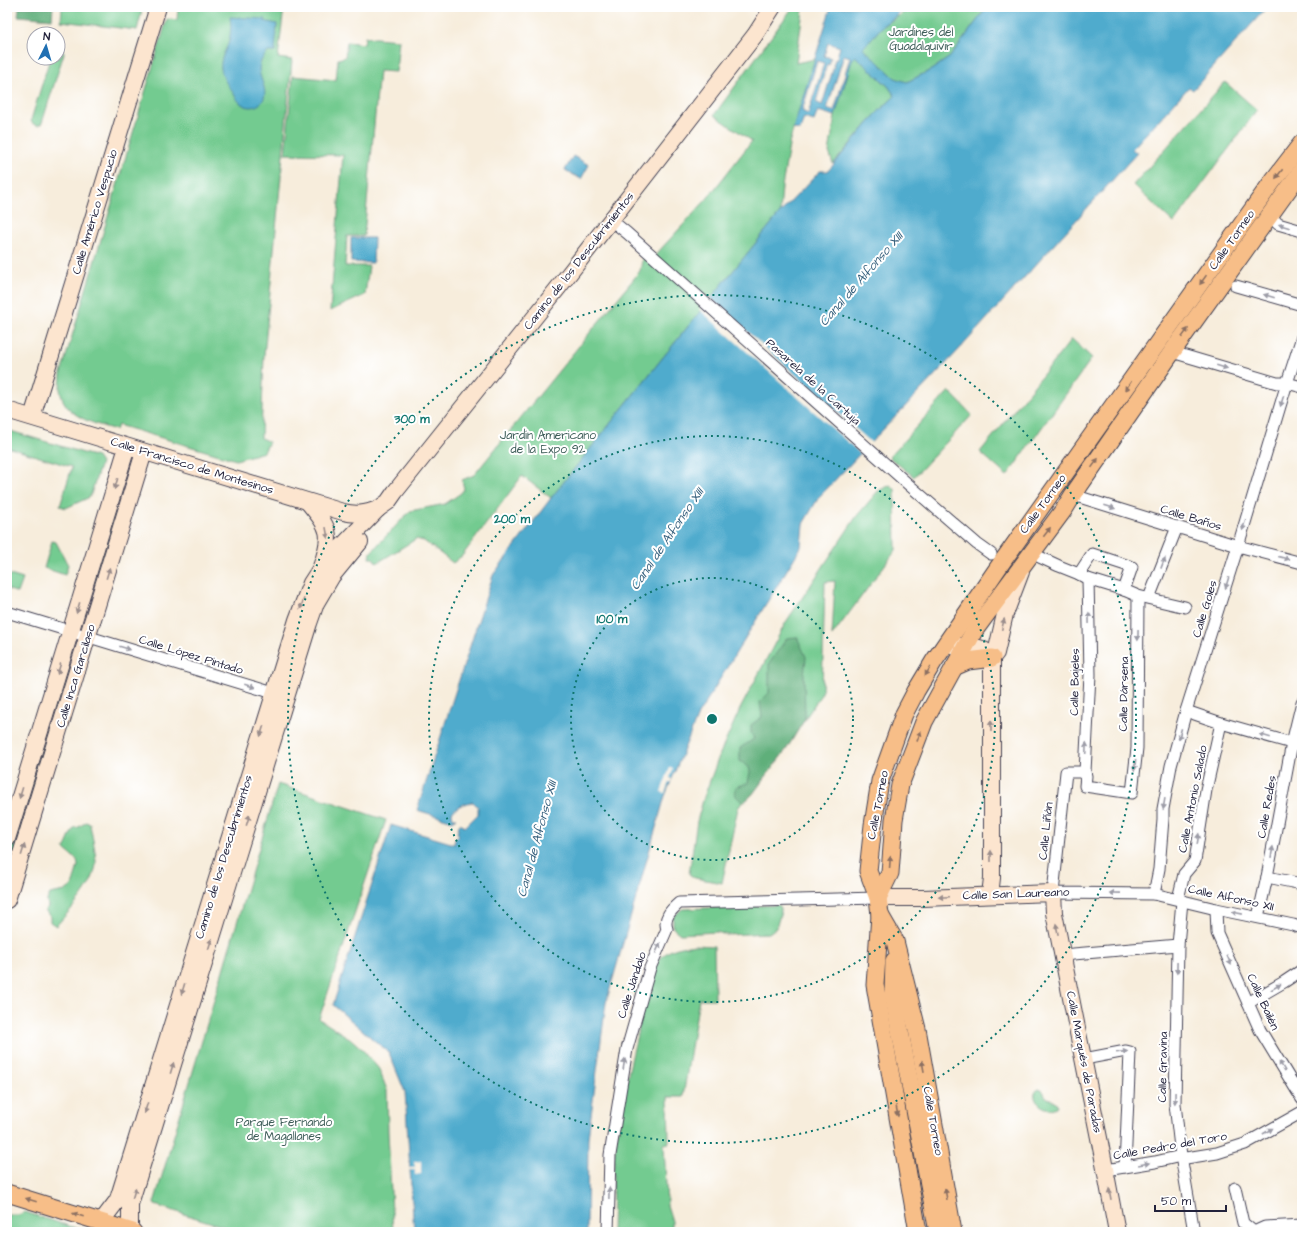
<svg xmlns="http://www.w3.org/2000/svg" width="1309" height="1239" font-family="'Architects Daughter',sans-serif">
	<rect width="100%" height="100%" fill="#fff"/>
	<filter id="ink" filterUnits="userSpaceOnUse"><feTurbulence type="fractalNoise" baseFrequency=".025" numOctaves="2"/><feDisplacementMap in="SourceGraphic" scale="8" xChannelSelector="R" yChannelSelector="G"/><feConvolveMatrix kernelMatrix="1 2 1 2 8 2 1 2 1" color-interpolation-filters="sRGB"/></filter>
	<filter id="wash" filterUnits="userSpaceOnUse"><feTurbulence type="fractalNoise" baseFrequency=".012" numOctaves="4" result="noise"/><feDisplacementMap in="SourceGraphic" scale="16" xChannelSelector="R" yChannelSelector="G"/><feGaussianBlur stdDeviation="0.9" result="paint"/><feColorMatrix in="noise" values="0 0 0 0 0 0 0 0 0 0 0 0 0 0 0 0 0 1.4 0 .05"/><feComposite in="paint" operator="in"/></filter>
	<g filter="url(#wash)">
		<rect width="100%" height="100%" fill="#f7eddc"/>
		<g fill="#73cb90" stroke="#4a7666">
			<polygon points="62,7 142,7 141,15 137,30 61,21"/>
			<path d="M178 7H284L278 58 292 60 264 356 261 438 269 442 264 452 236 460 118 425 116 430C93 423 63 417 60 389 60 384 61 378 61 373L167 19 177 20Z"/>
			<polygon points="793,7 803,10 796,63 815,59 790,140 782,187 780,213 660,361 551,498 522,476 462,556 459,558 453,563 424,541 416,539 377,563 373,558 370,558 371,552 410,511 445,504 461,493 464,489 462,480 474,475 640,271 643,256 649,263 659,251 706,200 752,141 714,115"/>
			<polygon points="912,7 987,7 950,57 931,70 907,82 895,78 862,48 882,27"/>
			<polygon points="365,37 399,40 396,72 379,71 364,236 347,236 345,266 369,266 365,295 330,311 343,155 285,154 293,76 336,80 338,59 345,57 347,42 364,44"/>
			<path d="M58 47 62 50 64 53 42 123C39 126 36 126 32 123L31 120 50 58H58Z"/>
			<polygon points="855,56 888,86 895,96 876,114 833,164 829,152 835,116 852,60"/>
			<polygon points="1225,82 1257,110 1174,223 1133,185"/>
			<polygon points="1072,339 1092,358 1007,476 980,452"/>
			<polygon points="949,391 972,415 914,477 889,457"/>
			<polygon points="7,430 97,457 101,463 90,497 66,508 60,506 72,467 7,447"/>
			<polygon points="890,485 895,489 896,550 832,636 835,581 825,582 822,693 805,719 738,808 722,883 695,878 689,874 697,821 704,797 719,756 740,709 786,622 856,517 878,491"/>
			<polygon points="118,491 127,493 85,617 82,616"/>
			<polygon points="52,541 56,542 68,565 65,575 44,568"/>
			<polygon points="7,574 23,579 18,593 7,589"/>
			<polygon points="65,666 73,669 7,885 7,854"/>
			<polygon points="278,784 386,820 319,1019 351,1039 361,1048 379,1069 387,1090 388,1132 393,1232 241,1232 155,1205 154,1203"/>
			<path d="M86 822 90 824C92 837 96 851 96 864 94 887 70 910 56 926L50 922V917L45 910 48 907 47 900 50 894 65 891 72 886 78 866 77 860 64 849C68 842 70 834 74 828L79 827Z"/>
			<polygon points="779,905 781,908 781,912 776,928 769,933 726,935 717,932 680,934 673,928 673,917 682,909"/>
			<path d="M695 945 714 946 715 999H699L683 1097H668L669 1143 664 1144 667 1205 672 1221V1232H612C613 1208 612 1183 614 1159 619 1111 630 1064 641 1018 644 1002 650 972 659 960 668 948 681 947 695 945Z"/>
			<path d="M1039 1089 1043 1091 1046 1097 1056 1102 1057 1106C1046 1116 1026 1096 1039 1089Z"/>
			<polygon points="25,1212 88,1232 7,1232 7,1215 18,1215"/>
		</g>
		<g fill="#5eaf7a" stroke="#40685a">
			<polygon points="19,7 53,7 52,19 18,16"/>
			<polygon points="797,637 806,657 804,675 805,719 786,750 752,795 743,803 735,795 736,787 748,783 750,772 749,767 740,761 740,748 754,739 751,732 751,725 762,717 760,702 769,693 769,664 787,638"/>
		</g>
		<g fill="#4fabcd" stroke="#386684" fill-rule="evenodd">
			<path d="M831 7H903L896 16 882 27 863 48 895 78 907 82 931 70 950 57 987 7H1267L1193 90 1189 87 1132 149 1137 153 956 353 819 497 803 524 801 547 698 715 665 796 606 1003 588 1138 587 1232H414L405 1092 389 1053 333 1005 391 825 454 844 455 839 459 835 457 833 459 825 461 823 465 827 478 814V807L473 802C465 803 456 806 452 813L453 818H456L453 821 417 810 493 575 551 498 660 361 780 213 820 171H828L876 114 895 96 888 86 855 56 852 60 835 116 818 111 814 121 804 118 800 130 793 129ZM828 43 840 47 836 60 835 59 833 66H834L822 105 816 102 827 64 829 65 831 58 824 56ZM844 55 850 57 834 111 827 109ZM817 61 824 63 808 114 802 111Z"/>
			<path d="M230 17 265 19 264 21 277 24 275 52H268C248 71 269 82 264 98 262 104 256 107 250 107 241 106 238 101 234 94 231 88 225 83 223 76 216 58 228 52 230 36 231 30 231 23 230 17Z"/>
			<polygon points="573,156 589,165 581,179 565,170"/>
			<polygon points="351,238 374,238 373,263 351,262"/>
		</g>
		<g fill="#f7eddc">
			<polygon points="709,297 873,444 862,455 699,309"/>
			<polygon points="670,768 673,769 670,778 672,779 671,782 669,782 665,793 661,792"/>
			<polygon points="421,1161 421,1174 415,1175 415,1170 408,1170 407,1167 415,1167 414,1162"/>
		</g>
	</g>
	<g filter="url(#ink)">
		<g fill="none" stroke-linecap="round" stroke-linejoin="round">
			<g stroke="#424053" stroke-width="13">
				<g id="street">
					<polyline points="1270,215 1278,224 1302,231"/>
					<polyline points="611,220 627,233 909,485 977,544 991,554"/>
					<polyline points="1236,286 1302,305"/>
					<polyline points="1172,352 1277,383 1287,383 1302,387"/>
					<polyline points="1073,495 1238,546 1302,563"/>
					<polyline points="1031,553 1059,566 1079,574 1088,579 1124,590 1138,596 1185,607"/>
					<polyline points="1079,574 1092,554 1132,567 1124,590"/>
					<polyline points="1088,579 1090,675 1085,772 1086,776 1085,786 1132,793 1137,748 1138,596"/>
					<polyline points="1149,598 1177,527"/>
					<polyline points="7,612 280,695"/>
					<polyline points="1186,711 1221,723 1302,746"/>
					<polyline points="1085,772 1066,772 1053,893 1154,894 1216,909 1293,925 1302,928"/>
					<polyline points="1267,877 1302,884"/>
					<polyline points="1154,894 1159,869 1163,819 1163,809 1171,766 1186,711 1238,546 1287,383 1302,337"/>
					<polyline points="1178,899 1184,874 1195,861 1206,790 1221,723"/>
					<polyline points="1182,901 1178,945 1175,1104 1181,1156 1194,1232"/>
					<polyline points="1216,909 1217,933 1260,1030 1302,1099"/>
					<polyline points="1258,917 1267,877 1292,743 1302,702"/>
					<polyline points="1062,955 1178,945"/>
					<polyline points="1248,1003 1284,982 1302,970"/>
					<polyline points="1084,1059 1126,1051 1130,1052 1125,1167"/>
					<polyline points="1106,1170 1155,1162 1181,1156 1186,1158 1217,1153 1245,1144 1302,1112"/>
					<polyline points="1235,1188 1243,1223 1254,1232 1265,1227 1302,1225"/>
					<path d="M608 1232 610 1155 627 1049 650 968 667 929C663 918 671 910 679 903L878 898"/>
				</g>
			</g>
			<g stroke="#424053" stroke-width="18">
				<g id="secondary">
					<path d="M7 410 343 512C356 515 365 514 378 509"/>
					<polyline points="32,417 158,7"/>
					<path d="M308 502C330 529 333 533 321 567"/>
					<path d="M954 646C967 645 985 645 992 658"/>
					<polyline points="7,839 127,447"/>
					<polyline points="990,895 992,878 992,658 996,653 1005,614 1021,572"/>
					<polyline points="878,898 923,898 1053,893 1054,913 1102,1153 1117,1232"/>
					<polyline points="7,900 144,452"/>
					<polyline points="101,1222 117,1201 119,1196 297,620 311,583 320,569 378,509 388,502 395,492 558,288 755,35 773,7"/>
					<polyline points="130,1231 130,1204 309,623 316,603 332,576 360,542"/>
				</g>
			</g>
			<g stroke="#424053" stroke-width="19">
				<g id="primary">
					<polyline points="954,667 968,661 992,658"/>
					<polyline points="878,898 890,873 894,820 900,785 924,722 974,631 1065,508 1073,495 1172,352 1302,170"/>
					<polyline points="880,915 895,941 917,1029 953,1232"/>
					<polyline points="894,961 893,994 938,1232"/>
					<polyline points="7,1193 133,1232"/>
					<polyline points="918,1232 875,985 880,915 878,898 868,871 873,825 880,781 904,714 916,691 934,661 1002,562 1272,182 1302,143"/>
				</g>
			</g>
			<use href="#street" stroke="#fff" stroke-width="11"/>
			<use href="#secondary" stroke="#fce5cf" stroke-width="16"/>
			<use href="#primary" stroke="#f7be88" stroke-width="17"/>
		</g>
		<defs><path id="oneway-solid" d="M-6-.8H1V-3.2L6.5 0L1 3.2V.8H-6Z"/></defs>
		<g fill="#8c7062">
			<use href="#oneway-solid" transform="translate(1279 174) rotate(127)"/>
			<use href="#oneway-solid" transform="translate(1203 280) rotate(125)"/>
			<use href="#oneway-solid" transform="translate(1185 333) rotate(-54)"/>
			<use href="#oneway-solid" transform="translate(1128 386) rotate(125)"/>
			<use href="#oneway-solid" transform="translate(1095 463) rotate(-55)"/>
			<use href="#oneway-solid" transform="translate(1047 532) rotate(-53)"/>
			<use href="#oneway-solid" transform="translate(928 671) rotate(121)"/>
			<use href="#oneway-solid" transform="translate(919 736) rotate(-70)"/>
			<use href="#oneway-solid" transform="translate(890 862) rotate(-86)"/>
			<use href="#oneway-solid" transform="translate(923 1066) rotate(-100)"/>
			<use href="#oneway-solid" transform="translate(897 1111) rotate(80)"/>
			<use href="#oneway-solid" transform="translate(946 1194) rotate(-100)"/>
			<use href="#oneway-solid" transform="translate(31 1200) rotate(-163)"/>
			<use href="#oneway-solid" transform="translate(78 1215) rotate(-163)"/>
		</g>
		<g fill="#9c9ca7">
			<use href="#oneway-solid" transform="translate(1284 226) rotate(-162)"/>
			<use href="#oneway-solid" transform="translate(1269 296) rotate(-164)"/>
			<use href="#oneway-solid" transform="translate(1222 367) rotate(16)"/>
			<use href="#oneway-solid" transform="translate(1282 401) rotate(107)"/>
			<use href="#oneway-solid" transform="translate(1110 507) rotate(18)"/>
			<use href="#oneway-solid" transform="translate(1244 525) rotate(107)"/>
			<use href="#oneway-solid" transform="translate(1284 558) rotate(15)"/>
			<use href="#oneway-solid" transform="translate(1163 563) rotate(-69)"/>
			<use href="#oneway-solid" transform="translate(1227 583) rotate(107)"/>
			<use href="#oneway-solid" transform="translate(1089 618) rotate(-91)"/>
			<use href="#oneway-solid" transform="translate(1138 635) rotate(91)"/>
			<use href="#oneway-solid" transform="translate(125 648) rotate(17)"/>
			<use href="#oneway-solid" transform="translate(250 686) rotate(17)"/>
			<use href="#oneway-solid" transform="translate(1180 734) rotate(105)"/>
			<use href="#oneway-solid" transform="translate(1265 736) rotate(-164)"/>
			<use href="#oneway-solid" transform="translate(1086 748) rotate(-87)"/>
			<use href="#oneway-solid" transform="translate(1135 765) rotate(96)"/>
			<use href="#oneway-solid" transform="translate(1164 804) rotate(99)"/>
			<use href="#oneway-solid" transform="translate(1198 839) rotate(-81)"/>
			<use href="#oneway-solid" transform="translate(1272 852) rotate(-80)"/>
			<use href="#oneway-solid" transform="translate(1115 893) rotate(-179)"/>
			<use href="#oneway-solid" transform="translate(1237 913) rotate(-169)"/>
			<use href="#oneway-solid" transform="translate(658 948) rotate(-66)"/>
			<use href="#oneway-solid" transform="translate(1229 960) rotate(66)"/>
			<use href="#oneway-solid" transform="translate(1177 968) rotate(91)"/>
			<use href="#oneway-solid" transform="translate(1276 987) rotate(-30)"/>
			<use href="#oneway-solid" transform="translate(1122 1052) rotate(-6)"/>
			<use href="#oneway-solid" transform="translate(624 1064) rotate(-81)"/>
			<use href="#oneway-solid" transform="translate(1282 1066) rotate(-121)"/>
			<use href="#oneway-solid" transform="translate(1175 1098) rotate(91)"/>
			<use href="#oneway-solid" transform="translate(1268 1131) rotate(-30)"/>
			<use href="#oneway-solid" transform="translate(1144 1164) rotate(-10)"/>
			<use href="#oneway-solid" transform="translate(609 1193) rotate(-89)"/>
		</g>
		<g fill="#9a8d8c">
			<use href="#oneway-solid" transform="translate(116 484) rotate(107)"/>
			<use href="#oneway-solid" transform="translate(327 533) rotate(80)"/>
			<use href="#oneway-solid" transform="translate(108 573) rotate(-73)"/>
			<use href="#oneway-solid" transform="translate(302 604) rotate(110)"/>
			<use href="#oneway-solid" transform="translate(78 608) rotate(107)"/>
			<use href="#oneway-solid" transform="translate(1003 624) rotate(-77)"/>
			<use href="#oneway-solid" transform="translate(59 669) rotate(107)"/>
			<use href="#oneway-solid" transform="translate(991 726) rotate(-90)"/>
			<use href="#oneway-solid" transform="translate(262 731) rotate(107)"/>
			<use href="#oneway-solid" transform="translate(21 793) rotate(107)"/>
			<use href="#oneway-solid" transform="translate(248 820) rotate(-73)"/>
			<use href="#oneway-solid" transform="translate(23 850) rotate(-73)"/>
			<use href="#oneway-solid" transform="translate(991 856) rotate(-90)"/>
			<use href="#oneway-solid" transform="translate(944 897) rotate(177)"/>
			<use href="#oneway-solid" transform="translate(1057 929) rotate(-101)"/>
			<use href="#oneway-solid" transform="translate(210 944) rotate(-73)"/>
			<use href="#oneway-solid" transform="translate(183 989) rotate(107)"/>
			<use href="#oneway-solid" transform="translate(172 1068) rotate(-73)"/>
			<use href="#oneway-solid" transform="translate(146 1108) rotate(107)"/>
			<use href="#oneway-solid" transform="translate(134 1193) rotate(-73)"/>
			<use href="#oneway-solid" transform="translate(1110 1194) rotate(-100)"/>
		</g>
	</g>
	<g fill="none" stroke="#0f766e" stroke-width="2" stroke-dasharray="2 4">
		<circle cx="712" cy="719" r="141"/>
		<circle cx="712" cy="719" r="283"/>
		<circle cx="712" cy="719" r="424"/>
	</g>
	<g text-anchor="middle" dominant-baseline="central" stroke-width="4" stroke-linejoin="round" paint-order="stroke">
		<g font-size="12" fill="#3e5d59" stroke="#fff">
			<text x="921" y="32">Jardines del<tspan x="921" dy="14">Guadalquivir</tspan></text>
			<text x="548" y="435">Jardín Americano<tspan x="548" dy="14">de la Expo 92</tspan></text>
			<text x="284" y="1122">Parque Fernando<tspan x="284" dy="14">de Magallanes</tspan></text>
		</g>
		<g font-size="12" fill="#22223b" stroke="#fff">
			<text transform="translate(95 212) rotate(-73)">Calle Américo Vespucio</text>
			<text transform="translate(1232 240) rotate(-55)">Calle Torneo</text>
			<text transform="translate(579 261) rotate(-52)">Camino de los Descubrimientos</text>
			<text transform="translate(813 382) rotate(42)">Pasarela de la Cartuja</text>
			<text transform="translate(192 466) rotate(17)">Calle Francisco de Montesinos</text>
			<text transform="translate(1043 504) rotate(-54)">Calle Torneo</text>
			<text transform="translate(1191 518) rotate(17)">Calle Baños</text>
			<text transform="translate(1205 609) rotate(-73)">Calle Goles</text>
			<text transform="translate(191 655) rotate(17)">Calle López Pintado</text>
			<text transform="translate(76 676) rotate(-73)">Calle Inca Garcilaso</text>
			<text transform="translate(1075 682) rotate(-89)">Calle Bajeles</text>
			<text transform="translate(1124 694) rotate(-89)">Calle Dársena</text>
			<text transform="translate(1193 799) rotate(-79)">Calle Antonio Salado</text>
			<text transform="translate(878 805) rotate(-79)">Calle Torneo</text>
			<text transform="translate(1267 807) rotate(-80)">Calle Redes</text>
			<text transform="translate(1046 831) rotate(-84)">Calle Liñán</text>
			<text transform="translate(224 857) rotate(-73)">Camino de los Descubrimientos</text>
			<text transform="translate(1016 894) rotate(-2)">Calle San Laureano</text>
			<text transform="translate(1231 898) rotate(12)">Calle Alfonso XII</text>
			<text transform="translate(632 985) rotate(-72)">Calle Jándalo</text>
			<text transform="translate(1263 1002) rotate(65)">Calle Bailén</text>
			<text transform="translate(1084 1062) rotate(79)">Calle Marqués de Paradas</text>
			<text transform="translate(1163 1067) rotate(-89)">Calle Gravina</text>
			<text transform="translate(933 1121) rotate(80)">Calle Torneo</text>
			<text transform="translate(1170 1146) rotate(-10)">Calle Pedro del Toro</text>
		</g>
		<g font-size="13" font-style="italic" fill="#36607d" stroke="#fff">
			<text transform="translate(861 279) rotate(-49)">Canal de Alfonso XIII</text>
			<text transform="translate(667 539) rotate(-56)">Canal de Alfonso XIII</text>
			<text transform="translate(537 839) rotate(-75)">Canal de Alfonso XIII</text>
		</g>
	</g>
	<circle cx="712" cy="719" r="6" fill="#0f766e" stroke="#fff" stroke-width="2"/>
	<g font-size="12" text-anchor="middle" font-weight="bold" fill="#0f766e" stroke="#fff" stroke-width="4" stroke-linejoin="round" paint-order="stroke">
		<text x="412" y="423">300 m</text>
		<text x="512" y="523">200 m</text>
		<text x="612" y="623">100 m</text>
	</g>
	<rect width="1309" height="1239" fill="none" stroke="#fff" stroke-width="24"/>
	<g transform="translate(46 46) rotate(5)"><circle r="19" fill="#ffffff" stroke="#a7a7b1"/>
	<path d="M0-3L7 15L0 10L-7 15Z" fill="#1f6fb2"/>
	<text y="-6" font-size="11" font-weight="bold" text-anchor="middle" fill="#22223b">N</text>
	</g>
	<path d="M1155 1205v6h71v-6" fill="none" stroke="#22223b" stroke-width="2"/>
	<text x="1161" y="1205" font-size="12" fill="#22223b" stroke="#ffffff" stroke-width="3" paint-order="stroke">50 m</text>
</svg>
